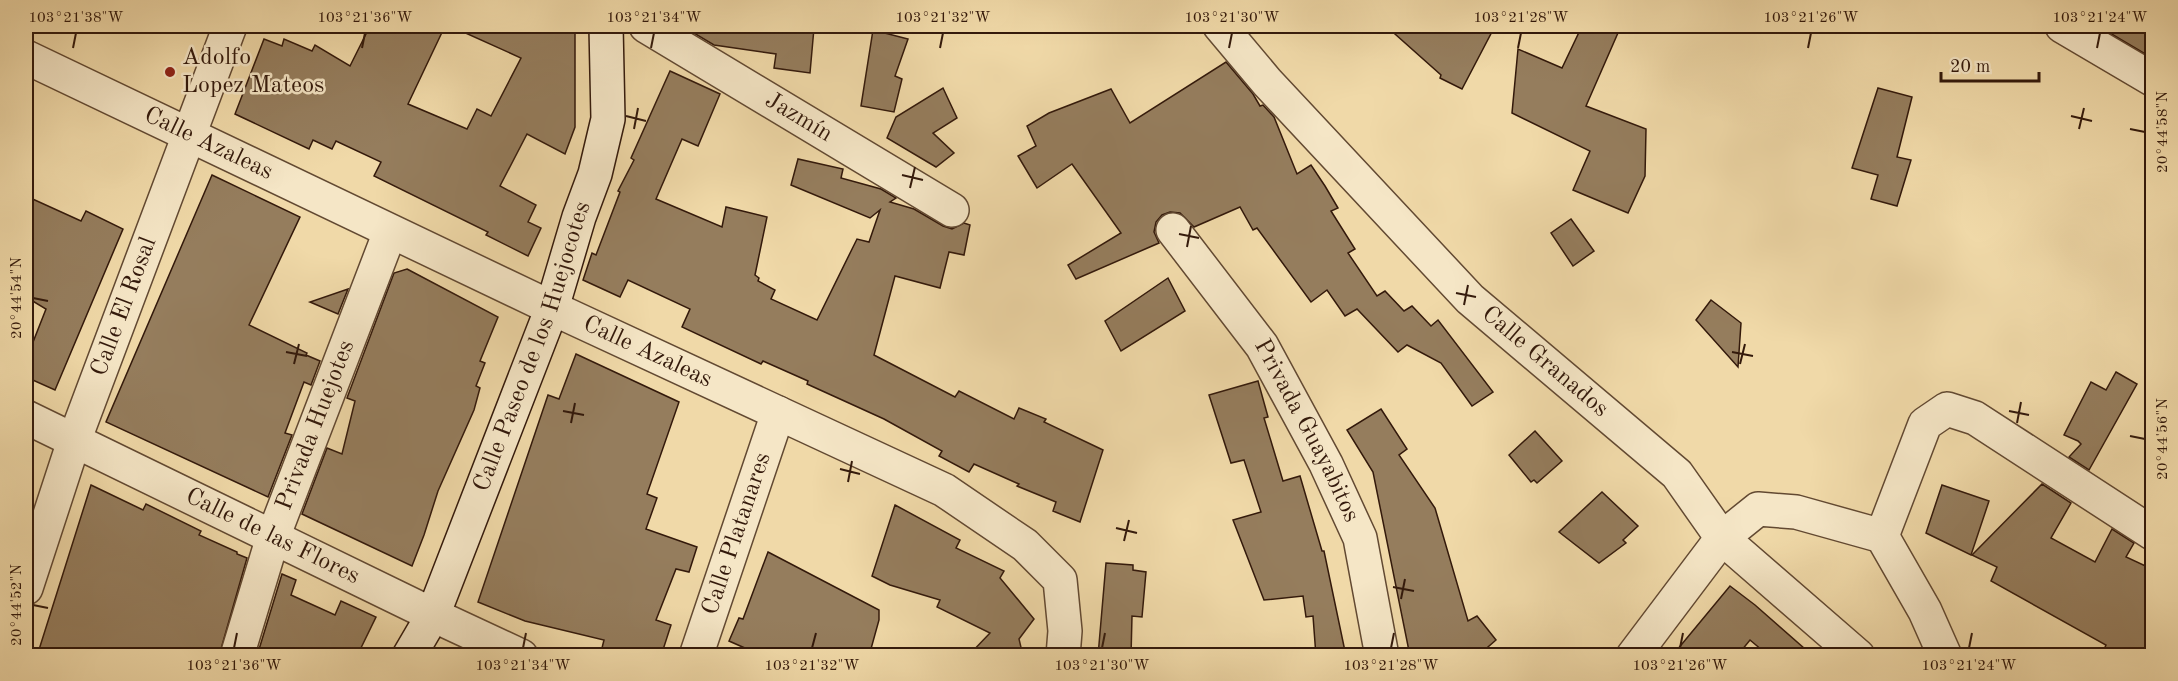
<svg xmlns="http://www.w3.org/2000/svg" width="2178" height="681" font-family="'Old Standard TT',serif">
	<rect width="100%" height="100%" fill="#f0d9a8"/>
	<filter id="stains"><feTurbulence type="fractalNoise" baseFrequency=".00333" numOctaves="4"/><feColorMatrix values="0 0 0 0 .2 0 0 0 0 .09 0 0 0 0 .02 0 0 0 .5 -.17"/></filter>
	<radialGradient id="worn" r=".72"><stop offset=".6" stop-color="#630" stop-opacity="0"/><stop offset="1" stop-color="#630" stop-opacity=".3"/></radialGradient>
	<g fill="#957d5d" stroke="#33190b" stroke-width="1.5">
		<polygon points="370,26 445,26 408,104 467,129 477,109 491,116 521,58 450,26 575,26 575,127 565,154 527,134 500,186 536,205 528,222 541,228 528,256 486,235 488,232 374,176 381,162 336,141 332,149 313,140 309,149 235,114 264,39 282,46 284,39 312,51 315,45 350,66"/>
		<polygon points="688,26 791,26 814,28 810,73 774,68 776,54 714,45 687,29"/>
		<polygon points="1386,26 1495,26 1462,89 1440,78 1441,75"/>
		<polygon points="1582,26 1621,26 1586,106 1646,129 1645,176 1628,213 1573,190 1590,151 1512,113 1518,49 1562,68"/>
		<polygon points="2098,26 2152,26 2152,58"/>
		<polygon points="873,30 908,39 895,76 902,79 894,112 861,106"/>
		<polygon points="1226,62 1253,94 1260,106 1263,105 1274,117 1297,174 1311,165 1325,186 1338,208 1331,211 1355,249 1348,253 1377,296 1385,291 1404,311 1412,306 1431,326 1438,320 1493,392 1472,406 1441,363 1407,345 1398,352 1357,309 1345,316 1327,290 1311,302 1257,228 1253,230 1240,207 1194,227 1180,213 1170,212 1162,215 1156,222 1154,232 1159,243 1076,279 1068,265 1121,233 1072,164 1037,188 1018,156 1036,146 1027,126 1049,113 1111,89 1130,123"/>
		<polygon points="670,71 720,94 698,146 682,139 656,199 722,227 726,207 767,217 755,275 759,278 758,281 775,290 771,299 817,320 857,239 869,242 880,210 870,218 791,185 798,159 843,169 841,178 881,189 896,198 890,202 914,209 943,226 952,229 964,223 970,225 964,255 949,252 940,288 895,276 874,355 955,397 959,391 1014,419 1019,408 1046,419 1044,422 1103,450 1080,522 1053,511 1056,502 1017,486 1019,484 974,464 969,472 939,456 942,451 884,419 807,384 808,381 763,361 761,364 682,327 690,309 628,280 620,297 583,280 592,253 596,255 620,192 618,191 634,160 631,158"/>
		<polygon points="943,88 957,118 933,133 954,153 936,167 887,138 896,117"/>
		<polygon points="1878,88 1912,97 1897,157 1911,160 1897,206 1871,199 1878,175 1852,168"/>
		<polygon points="212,175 300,217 249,325 307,353 306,355 320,361 311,385 304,382 285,433 292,435 268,497 106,422"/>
		<polygon points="26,196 81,221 86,211 123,229 55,390 26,377 26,360 46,309 26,297"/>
		<polygon points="1571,219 1594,251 1573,266 1551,233"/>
		<polygon points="407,269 498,317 480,361 485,363 476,386 480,388 474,410 438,491 424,535 412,566 302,514 327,448 342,454 355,401 347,398 394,273"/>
		<polygon points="1168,278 1185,311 1121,351 1105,321"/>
		<polygon points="348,289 338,314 310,302"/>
		<polygon points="1711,300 1741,323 1738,367 1696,320"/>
		<polygon points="576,354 679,402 647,494 657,498 646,529 697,547 689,572 676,569 656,620 671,625 661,656 625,656 602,648 604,640 525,621 478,602 548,395 559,399"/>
		<polygon points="2116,372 2137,384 2089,470 2069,457 2081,444 2078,441 2064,435 2091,382 2106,390"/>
		<polygon points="1258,381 1268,417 1264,418 1283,481 1300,476 1322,551 1324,551 1346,656 1316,656 1313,616 1306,617 1303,596 1264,600 1233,520 1261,512 1244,460 1231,463 1209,395"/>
		<polygon points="1381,409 1407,449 1399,455 1435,508 1468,621 1477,616 1496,640 1488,647 1492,656 1410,656 1373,472 1347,430"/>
		<polygon points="1535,431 1562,461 1537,483 1534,480 1531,482 1509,455"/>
		<polygon points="2042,484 2071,503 2051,538 2095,562 2112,529 2134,543 2126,557 2152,569 2152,656 2101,656 2106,645 1991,581 1997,567 1972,555"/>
		<polygon points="91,485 143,510 146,504 201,531 199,535 237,552 237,554 247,558 219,656 37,656"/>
		<polygon points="1942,485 1989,501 1971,555 1926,533"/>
		<polygon points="1602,492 1638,526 1623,540 1626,543 1599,563 1559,532"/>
		<polygon points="895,505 960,540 956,548 1004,571 1000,578 1034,619 1019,639 1023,656 968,656 990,633 937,607 940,600 890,585 872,576"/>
		<polygon points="768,552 879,610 879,620 869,656 763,656 729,641 739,618 743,619"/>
		<polygon points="1106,563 1133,565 1133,570 1146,572 1142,617 1132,616 1131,656 1098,656"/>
		<polygon points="282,574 296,580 291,595 335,615 341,601 376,617 357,656 257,656"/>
		<polygon points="1730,586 1755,605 1813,656 1769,656 1750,640 1737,656 1672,656"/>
	</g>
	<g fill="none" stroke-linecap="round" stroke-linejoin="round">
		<g stroke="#624932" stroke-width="36">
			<g id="street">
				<path id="s1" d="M646 26 952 210"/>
				<path id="s2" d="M1220 26 1267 82 1470 299 1677 474 1722 538 1858 656"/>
				<polyline points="2062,26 2152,79"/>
				<path id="s3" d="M26 57 552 308 944 490 1025 545 1060 580 1065 631 1063 656"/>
				<path id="s4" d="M1173 230 1262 346 1326 464 1360 538 1382 656"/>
				<path id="s5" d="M26 417 433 615 521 656"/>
				<polyline points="1882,536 1925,424 1947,409 1975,418 2152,533"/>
				<path id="s6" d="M26 588 74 441 230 26"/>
				<path id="s7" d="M237 656 273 537 390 232"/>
				<path id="s8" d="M696 656 778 413"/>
				<polyline points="1633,656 1722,538 1758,509 1796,512 1882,536 1925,611 1945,656"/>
			</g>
		</g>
		<g stroke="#33190b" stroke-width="36">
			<g id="secondary">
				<path id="s9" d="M409 656 433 615 552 308 579 217 595 174 608 119 606 26"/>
			</g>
		</g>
		<use href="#street" stroke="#f5e6c6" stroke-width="33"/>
		<use href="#secondary" stroke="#f5e6c6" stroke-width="33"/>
	</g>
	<path fill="none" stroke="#33190b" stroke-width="2" d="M73 48 76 33M362 48 365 33M651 48 654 33M940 48 943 33M1229 48 1232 33M1518 48 1521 33M1808 48 1811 33M2097 48 2100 33M626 116 646 121M2071 116 2092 121M634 129 638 108M2079 129 2084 108M2130 129 2145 132M902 175 923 180M910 188 915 167M1179 234 1199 238M1187 247 1191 226M1456 293 1476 297M33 298 48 301M1464 305 1468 285M286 352 307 356M1732 352 1753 356M294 364 299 344M1740 364 1745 344M563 411 584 415M2009 411 2029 415M571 423 575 403M2017 423 2021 402M2130 436 2145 439M840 469 860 474M848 482 852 461M1116 528 1137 533M1124 541 1129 520M1393 587 1414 591M1401 599 1405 579M33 605 48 608M234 648 237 633M523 648 526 633M812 648 816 633M1102 648 1105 633M1391 648 1394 633M1680 648 1683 633M1969 648 1972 633"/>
	<circle fill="#8f2418" stroke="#f5e6c6" stroke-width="2" cx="170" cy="72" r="6"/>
	<g text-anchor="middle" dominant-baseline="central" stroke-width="5" stroke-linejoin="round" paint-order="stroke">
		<g font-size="24" fill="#33190b" stroke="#f5e6c6" text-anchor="start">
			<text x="182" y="58">Adolfo<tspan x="182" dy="28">Lopez Mateos</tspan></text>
		</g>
		<g font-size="24" fill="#33190b" stroke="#f5e6c6">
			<text stroke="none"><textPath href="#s1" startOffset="178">Jazmín</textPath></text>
			<text stroke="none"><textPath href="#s3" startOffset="202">Calle Azaleas</textPath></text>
			<text stroke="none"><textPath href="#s6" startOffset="298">Calle El Rosal</textPath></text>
			<text stroke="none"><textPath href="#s9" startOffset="334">Calle Paseo de los Huejocotes</textPath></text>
			<text stroke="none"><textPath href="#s3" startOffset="688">Calle Azaleas</textPath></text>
			<text stroke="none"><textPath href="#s2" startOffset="468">Calle Granados</textPath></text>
			<text stroke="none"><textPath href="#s7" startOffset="244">Privada Huejotes</textPath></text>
			<text stroke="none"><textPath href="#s4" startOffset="242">Privada Guayabitos</textPath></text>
			<text stroke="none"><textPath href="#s8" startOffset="129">Calle Platanares</textPath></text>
			<text stroke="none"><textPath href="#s5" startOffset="274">Calle de las Flores</textPath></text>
		</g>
	</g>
	<rect width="2178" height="681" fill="none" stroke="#f0d9a8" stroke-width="66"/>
	<path d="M1941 72v9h98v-9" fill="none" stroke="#33190b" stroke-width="3"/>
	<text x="1950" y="72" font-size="18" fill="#33190b" stroke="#f5e6c6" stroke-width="4.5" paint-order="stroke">20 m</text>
	<rect x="33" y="33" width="2112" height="615" fill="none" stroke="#33190b" stroke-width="2"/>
	<g font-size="15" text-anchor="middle" fill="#33190b">
		<text x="76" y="22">103°21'38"W</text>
		<text x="365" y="22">103°21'36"W</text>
		<text x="654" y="22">103°21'34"W</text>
		<text x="943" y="22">103°21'32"W</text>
		<text x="1232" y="22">103°21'30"W</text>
		<text x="1521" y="22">103°21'28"W</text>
		<text x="1811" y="22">103°21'26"W</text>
		<text x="2100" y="22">103°21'24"W</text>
		<text transform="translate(2162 132) rotate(-90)" y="5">20°44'58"N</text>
		<text transform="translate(16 298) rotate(-90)" y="5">20°44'54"N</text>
		<text transform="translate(2162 439) rotate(-90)" y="5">20°44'56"N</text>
		<text transform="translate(16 605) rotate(-90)" y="5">20°44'52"N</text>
		<text x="234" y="670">103°21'36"W</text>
		<text x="523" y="670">103°21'34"W</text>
		<text x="812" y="670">103°21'32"W</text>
		<text x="1102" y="670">103°21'30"W</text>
		<text x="1391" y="670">103°21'28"W</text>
		<text x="1680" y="670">103°21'26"W</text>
		<text x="1969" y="670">103°21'24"W</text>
	</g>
	<rect width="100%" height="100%" filter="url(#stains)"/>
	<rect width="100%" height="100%" fill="url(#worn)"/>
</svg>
